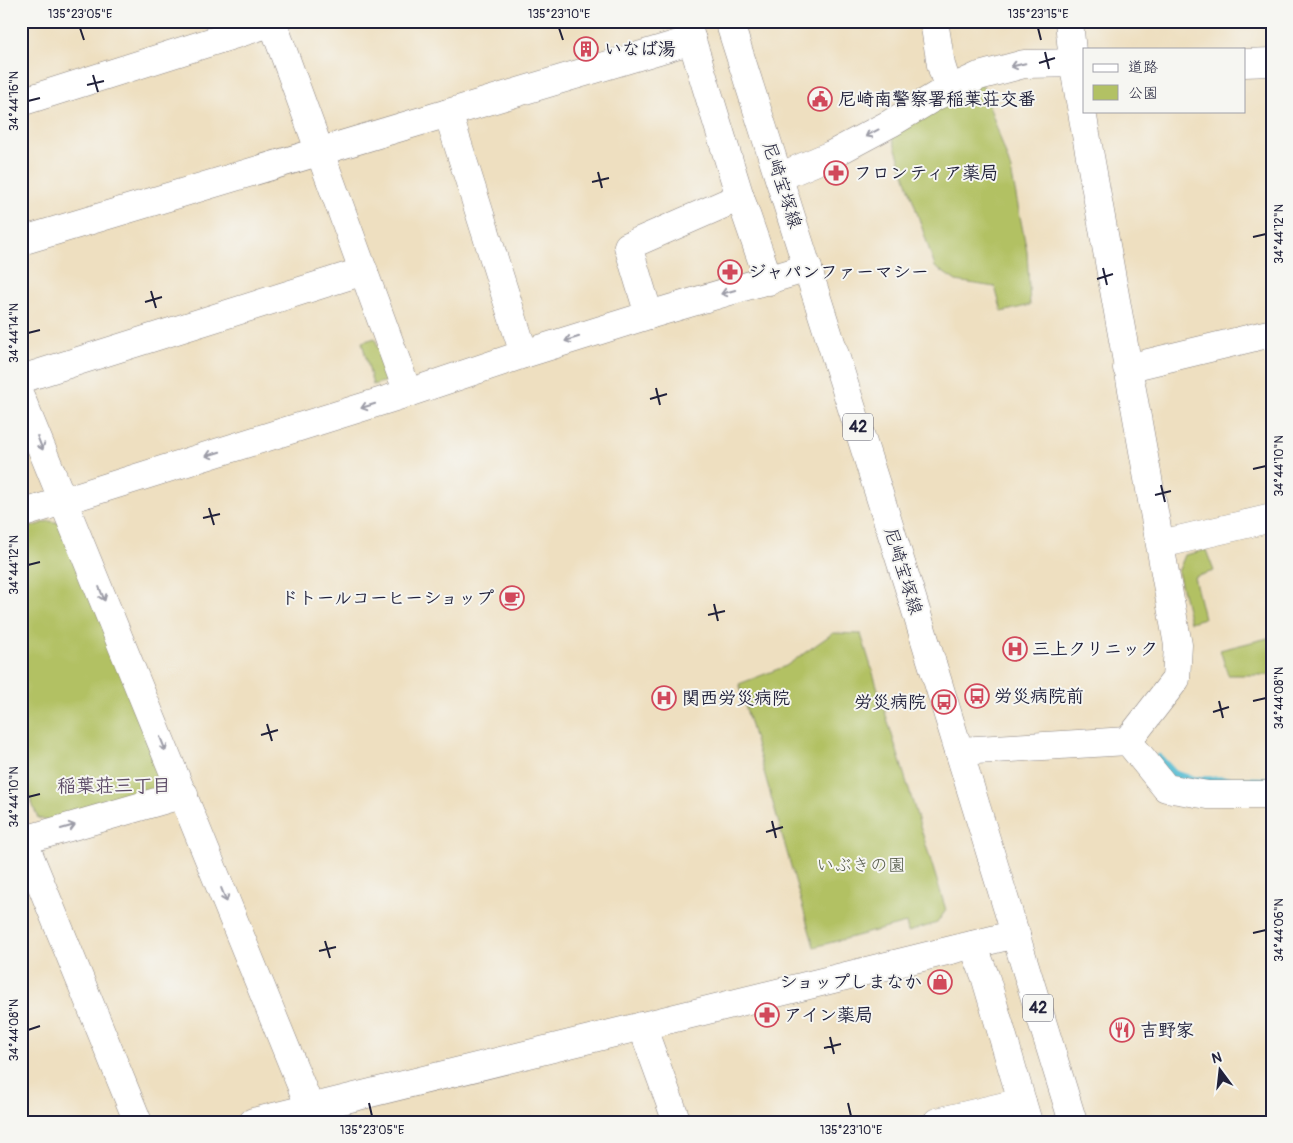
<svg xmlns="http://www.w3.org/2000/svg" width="1293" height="1143" font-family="Pangolin,'Klee One',sans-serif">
	<rect width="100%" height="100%" fill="#f6f6f2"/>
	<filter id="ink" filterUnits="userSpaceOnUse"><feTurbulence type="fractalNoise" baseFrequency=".02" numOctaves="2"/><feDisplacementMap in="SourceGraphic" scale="10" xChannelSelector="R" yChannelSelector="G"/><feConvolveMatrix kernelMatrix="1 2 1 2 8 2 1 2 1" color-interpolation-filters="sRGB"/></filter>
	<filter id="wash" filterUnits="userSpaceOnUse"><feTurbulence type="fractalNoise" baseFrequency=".0096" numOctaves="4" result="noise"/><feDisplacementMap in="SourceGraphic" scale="20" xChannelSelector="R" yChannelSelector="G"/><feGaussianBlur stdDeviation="1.12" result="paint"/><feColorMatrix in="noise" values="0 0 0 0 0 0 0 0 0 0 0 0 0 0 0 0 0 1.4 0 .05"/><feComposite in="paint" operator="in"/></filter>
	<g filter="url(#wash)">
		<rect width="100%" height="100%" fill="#eedfc0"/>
		<g fill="#b2c164" stroke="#6a7250">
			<polygon points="981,81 1011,170 1027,252 1030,305 1002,312 995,287 956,281 935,267 889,128"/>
			<polygon points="375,338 389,380 373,385 362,342"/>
			<polygon points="49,521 61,523 167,778 163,788 48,821 38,818 21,776 21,530"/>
			<polygon points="1206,550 1214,571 1194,577 1204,618 1190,622 1178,572 1185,555"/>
			<polygon points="833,633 861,634 946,910 937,923 908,932 906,923 814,947 739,684 786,666"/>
			<polygon points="1272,637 1272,675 1228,675 1220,650"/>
		</g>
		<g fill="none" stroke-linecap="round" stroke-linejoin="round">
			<polyline stroke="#56bdd3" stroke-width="8" points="1159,758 1174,774 1193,780 1272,781"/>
		</g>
	</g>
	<g filter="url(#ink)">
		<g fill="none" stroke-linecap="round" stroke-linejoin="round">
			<g stroke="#88807e" stroke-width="29">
				<g id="street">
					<polyline points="272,21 408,393"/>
					<polyline points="686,21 740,197 769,281"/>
					<polyline points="934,21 941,65 949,90"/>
					<polyline points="1069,21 1073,62 1178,645 1176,679 1128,741"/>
					<polyline points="1244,63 1272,62"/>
					<polyline points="448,113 524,354"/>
					<polyline points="779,177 831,155 891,123 936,96 979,76 1024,64 1084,63"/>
					<polyline points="21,241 692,40"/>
					<polyline points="649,315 628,246 740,197"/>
					<polyline points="1127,368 1272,333"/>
					<polyline points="21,379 364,271"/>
					<polyline points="21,398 316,1122"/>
					<polyline points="21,514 408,393 524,354 649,315 808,268"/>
					<polyline points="1161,544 1272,518"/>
					<polyline points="959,751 1128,741 1166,788 1208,795 1272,795"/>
					<polyline points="21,841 184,794"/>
					<polyline points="973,945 985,976 1028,1122"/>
					<polyline points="642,1026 677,1122"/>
					<polyline points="937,1122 1022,1102"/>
				</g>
			</g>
			<g stroke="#88807e" stroke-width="29">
				<g id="secondary">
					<polyline points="21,102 277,21"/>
					<polyline points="21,835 138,1122"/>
					<polyline points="253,1122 1016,934"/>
				</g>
			</g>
			<g stroke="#88807e" stroke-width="29">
				<polyline id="primary" points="729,21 908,585 1073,1122"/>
			</g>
			<use href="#street" stroke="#fff" stroke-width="28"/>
			<use href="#secondary" stroke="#fff" stroke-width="28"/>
			<use href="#primary" stroke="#fff" stroke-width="28"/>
		</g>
		<defs><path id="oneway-shaft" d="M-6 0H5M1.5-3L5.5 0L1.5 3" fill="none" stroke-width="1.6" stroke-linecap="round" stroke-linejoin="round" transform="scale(1.25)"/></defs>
		<g stroke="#9c9ca7">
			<use href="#oneway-shaft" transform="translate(1018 65) rotate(167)"/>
			<use href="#oneway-shaft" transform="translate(872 133) rotate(152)"/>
			<use href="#oneway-shaft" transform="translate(728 292) rotate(164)"/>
			<use href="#oneway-shaft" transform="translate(572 339) rotate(163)"/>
			<use href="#oneway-shaft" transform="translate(368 406) rotate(163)"/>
			<use href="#oneway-shaft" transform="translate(40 443) rotate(68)"/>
			<use href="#oneway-shaft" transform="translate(213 454) rotate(163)"/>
			<use href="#oneway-shaft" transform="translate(102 594) rotate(68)"/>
			<use href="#oneway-shaft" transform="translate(163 744) rotate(68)"/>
			<use href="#oneway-shaft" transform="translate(68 827) rotate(-16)"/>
			<use href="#oneway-shaft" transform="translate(224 895) rotate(68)"/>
		</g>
	</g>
	<path fill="none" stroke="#22223b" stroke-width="2" d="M80 28 84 40M559 28 563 40M1038 28 1041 40M1045 52 1049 69M1039 63 1055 58M93 75 98 92M87 85 104 81M28 101 40 98M598 172 602 188M592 182 609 178M1253 237 1266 234M1103 268 1107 285M1097 279 1113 274M151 291 156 308M145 302 162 297M28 333 40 330M656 388 660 405M650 399 667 394M1253 469 1266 466M1161 485 1165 502M1155 495 1171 491M209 508 214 525M203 518 220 514M28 565 40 562M714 604 718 621M708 615 725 611M1219 701 1223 718M1253 701 1266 698M1213 712 1229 707M267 724 272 741M261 735 278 730M28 797 40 794M772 821 776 838M766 832 783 827M1253 933 1266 930M325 941 330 958M319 951 336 947M28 1030 40 1026M830 1037 834 1054M824 1048 841 1044M369 1103 372 1116M848 1103 851 1116"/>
	<defs>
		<g id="building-ring" transform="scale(1.25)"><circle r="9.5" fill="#f6f6f2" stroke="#d1495b" stroke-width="1.5"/><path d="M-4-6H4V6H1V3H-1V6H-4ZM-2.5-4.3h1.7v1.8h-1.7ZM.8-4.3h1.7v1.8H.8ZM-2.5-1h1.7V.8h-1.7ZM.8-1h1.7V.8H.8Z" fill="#d1495b"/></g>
		<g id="civic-ring" transform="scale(1.25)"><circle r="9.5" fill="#f6f6f2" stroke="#d1495b" stroke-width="1.5"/><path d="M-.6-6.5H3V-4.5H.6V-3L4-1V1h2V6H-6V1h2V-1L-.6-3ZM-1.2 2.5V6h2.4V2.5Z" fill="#d1495b"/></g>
		<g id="pharmacy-ring" transform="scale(1.25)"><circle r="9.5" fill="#f6f6f2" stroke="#d1495b" stroke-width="1.5"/><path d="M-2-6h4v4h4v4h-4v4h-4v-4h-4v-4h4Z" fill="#d1495b"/></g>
		<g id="cafe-ring" transform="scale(1.25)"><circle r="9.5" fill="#f6f6f2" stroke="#d1495b" stroke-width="1.5"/><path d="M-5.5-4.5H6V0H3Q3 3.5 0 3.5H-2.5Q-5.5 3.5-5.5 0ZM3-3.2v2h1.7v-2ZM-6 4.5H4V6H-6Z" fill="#d1495b"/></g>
		<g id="hospital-ring" transform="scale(1.25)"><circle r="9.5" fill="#f6f6f2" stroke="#d1495b" stroke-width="1.5"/><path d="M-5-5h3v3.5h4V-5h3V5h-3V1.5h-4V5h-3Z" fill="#d1495b"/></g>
		<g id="bus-ring" transform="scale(1.25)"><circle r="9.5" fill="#f6f6f2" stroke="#d1495b" stroke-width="1.5"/><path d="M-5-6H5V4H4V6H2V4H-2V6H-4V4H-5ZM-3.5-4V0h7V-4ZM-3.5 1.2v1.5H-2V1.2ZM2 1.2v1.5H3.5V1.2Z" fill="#d1495b"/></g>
		<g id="shop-ring" transform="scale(1.25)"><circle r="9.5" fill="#f6f6f2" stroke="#d1495b" stroke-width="1.5"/><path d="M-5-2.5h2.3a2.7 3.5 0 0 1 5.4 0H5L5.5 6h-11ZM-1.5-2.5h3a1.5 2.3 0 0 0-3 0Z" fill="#d1495b"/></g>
		<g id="restaurant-ring" transform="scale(1.25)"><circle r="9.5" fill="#f6f6f2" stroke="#d1495b" stroke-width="1.5"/><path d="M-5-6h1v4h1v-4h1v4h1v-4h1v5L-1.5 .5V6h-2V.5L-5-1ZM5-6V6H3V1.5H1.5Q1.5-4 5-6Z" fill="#d1495b"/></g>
	</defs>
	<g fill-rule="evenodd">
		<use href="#building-ring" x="586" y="49"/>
		<use href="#civic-ring" x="820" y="99"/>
		<use href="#pharmacy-ring" x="836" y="173"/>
		<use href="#pharmacy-ring" x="730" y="272"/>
		<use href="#cafe-ring" x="512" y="598"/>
		<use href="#hospital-ring" x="1015" y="649"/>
		<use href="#bus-ring" x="977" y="696"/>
		<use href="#hospital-ring" x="664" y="698"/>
		<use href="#bus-ring" x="944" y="702"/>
		<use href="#shop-ring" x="940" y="982"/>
		<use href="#pharmacy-ring" x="767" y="1015"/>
		<use href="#restaurant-ring" x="1122" y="1030"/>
	</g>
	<g text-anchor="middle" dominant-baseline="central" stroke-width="4" stroke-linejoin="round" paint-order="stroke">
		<g fill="#f6f6f2" stroke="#626272" stroke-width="1">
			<rect x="843" y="413.5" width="30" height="27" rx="4"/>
			<rect x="1023" y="994.5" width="30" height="27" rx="4"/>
		</g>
		<g font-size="16" font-weight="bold" fill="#22223b">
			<text x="858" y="427">42</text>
			<text x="1038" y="1008">42</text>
		</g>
		<g font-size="18" font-weight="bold" fill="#22223b" stroke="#f6f6f2" text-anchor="start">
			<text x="604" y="49">いなば湯</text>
			<text x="838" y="99">尼崎南警察署稲葉荘交番</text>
			<text x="854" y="173">フロンティア薬局</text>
			<text x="748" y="272">ジャパンファーマシー</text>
			<text x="494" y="598" text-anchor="end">ドトールコーヒーショップ</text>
			<text x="1032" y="649">三上クリニック</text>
			<text x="994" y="696">労災病院前</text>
			<text x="682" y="698">関西労災病院</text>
			<text x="926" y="702" text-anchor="end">労災病院</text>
			<text x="922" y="982" text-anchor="end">ショップしまなか</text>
			<text x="784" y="1015">アイン薬局</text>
			<text x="1140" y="1030">吉野家</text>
		</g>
		<g font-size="18" fill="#22223b" stroke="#f6f6f2">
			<text transform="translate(782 185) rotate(72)">尼崎宝塚線</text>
			<text transform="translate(903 571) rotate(73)">尼崎宝塚線</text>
		</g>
		<g font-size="18" fill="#545a49" stroke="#f6f6f2">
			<text x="861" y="865">いぶきの園</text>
		</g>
		<g font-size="19" font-weight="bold" fill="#5c4a66" stroke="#f6f6f2">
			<text x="114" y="786">稲葉荘三丁目</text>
		</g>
	</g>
	<rect width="1293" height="1143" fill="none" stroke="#f6f6f2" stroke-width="55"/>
	<rect x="1083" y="48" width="162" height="65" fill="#f6f6f2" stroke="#a1a1a9"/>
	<rect x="1093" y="64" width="25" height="8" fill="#ffffff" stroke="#a1a1a9"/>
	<text x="1128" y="72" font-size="15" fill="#22223b">道路</text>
	<rect x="1093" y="85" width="25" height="15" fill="#b2c164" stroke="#a1a1a9"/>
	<text x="1128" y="98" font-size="15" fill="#22223b">公園</text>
	<g transform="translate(1220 1070) rotate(345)" stroke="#f6f6f2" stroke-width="4" paint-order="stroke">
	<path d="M0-4L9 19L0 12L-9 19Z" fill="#22223b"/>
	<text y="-8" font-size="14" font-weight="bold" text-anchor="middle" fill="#22223b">N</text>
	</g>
	<rect x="28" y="28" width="1238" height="1088" fill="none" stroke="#22223b" stroke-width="2"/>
	<g font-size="12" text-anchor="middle" fill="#22223b">
		<text x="80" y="18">135°23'05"E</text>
		<text x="559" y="18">135°23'10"E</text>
		<text x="1038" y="18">135°23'15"E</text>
		<text transform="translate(14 101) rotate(-90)" y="4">34°44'16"N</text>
		<text transform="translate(1279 234) rotate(-90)" y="4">34°44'12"N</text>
		<text transform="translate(14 333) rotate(-90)" y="4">34°44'14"N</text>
		<text transform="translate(1279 466) rotate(-90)" y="4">34°44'10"N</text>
		<text transform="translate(14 565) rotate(-90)" y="4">34°44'12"N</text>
		<text transform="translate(1279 698) rotate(-90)" y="4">34°44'08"N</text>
		<text transform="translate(14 797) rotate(-90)" y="4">34°44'10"N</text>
		<text transform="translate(1279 930) rotate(-90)" y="4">34°44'06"N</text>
		<text transform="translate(14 1030) rotate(-90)" y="4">34°44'08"N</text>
		<text x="372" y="1134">135°23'05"E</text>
		<text x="851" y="1134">135°23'10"E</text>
	</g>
</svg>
